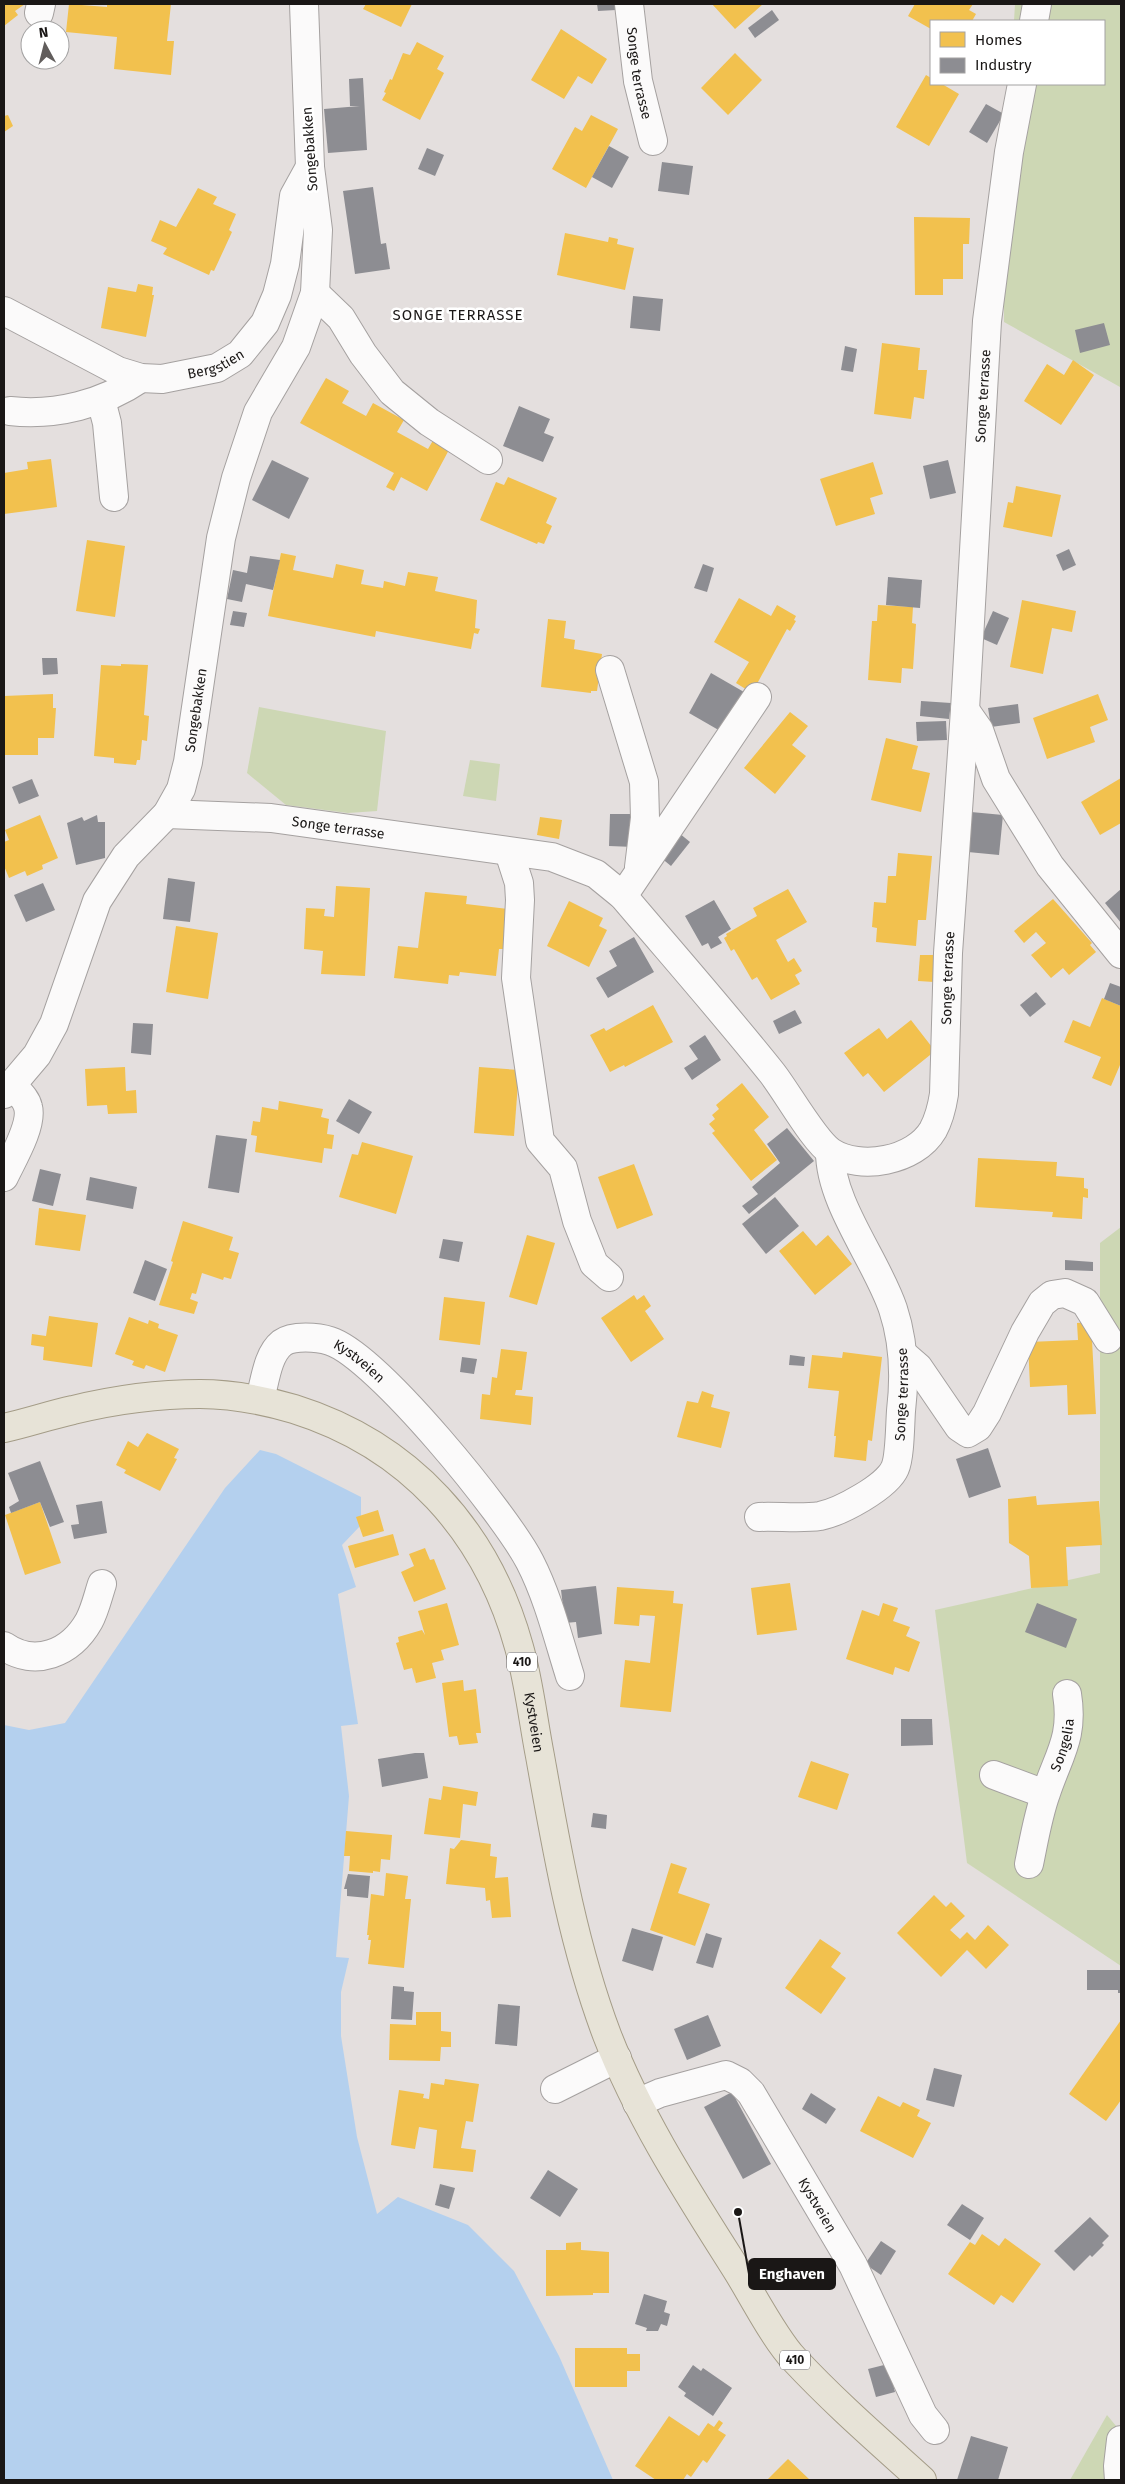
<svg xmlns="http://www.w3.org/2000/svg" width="1125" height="2484" font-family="'Fira Sans',sans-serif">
	<rect width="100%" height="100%" fill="#e4dfde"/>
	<g fill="#cdd7b4">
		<polygon points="1015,4 1121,4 1121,401 1120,387 1004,322 1004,138 1008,84 1104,84 1104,21 1014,21"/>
		<polygon points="259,707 386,731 377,811 348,813 286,805 247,773"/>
		<polygon points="470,760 500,764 496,801 463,796"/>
		<polygon points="1121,1227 1121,1966 967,1863 935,1610 1100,1573 1100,1243"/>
		<polygon points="1107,2415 1121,2432 1121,2480 1070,2480"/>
	</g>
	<polygon fill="#b4d0ee" points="260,1450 276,1454 361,1497 361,1525 342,1545 356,1587 338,1594 358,1724 341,1726 349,1796 336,1957 349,1958 341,1992 341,2036 357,2137 377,2214 398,2197 468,2225 514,2271 559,2356 613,2480 4,2480 4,1725 29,1730 65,1723 225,1488"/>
	<g fill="#f2c14e">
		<polygon points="4,4 25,4 15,11 18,15 4,26"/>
		<polygon points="69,4 107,7 107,4 171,4 167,41 174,41 171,75 114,69 117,37 66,32"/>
		<polygon points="366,4 412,4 401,27 363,9"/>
		<polygon points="712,4 763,4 735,29"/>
		<polygon points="915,4 973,4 969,10 976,14 972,21 931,21 931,29 908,16"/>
		<polygon points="561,29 607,59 592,84 578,76 564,99 531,80"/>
		<polygon points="417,42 444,56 437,69 444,73 420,120 382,100 386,93 384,92 390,79 392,80 403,53 410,55"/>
		<polygon points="735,53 762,80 728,115 701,88"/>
		<polygon points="926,75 931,78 931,84 942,84 959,94 929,146 896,127"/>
		<polygon points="8,115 13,126 4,132 4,116"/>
		<polygon points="591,115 618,129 586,188 552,169 575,127 582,131"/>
		<polygon points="198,188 217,197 213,204 236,214 229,230 232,232 214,271 211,270 209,275 163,254 167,248 151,241 160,220 176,227"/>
		<polygon points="914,217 970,218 969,244 963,244 963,279 943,279 943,295 915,295"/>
		<polygon points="565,233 608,242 609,237 618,239 617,244 634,248 625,290 557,275"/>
		<polygon points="138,284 153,287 152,295 154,295 146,337 101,328 108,287 136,292"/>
		<polygon points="882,343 920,348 918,370 927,370 924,399 914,397 911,419 874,414"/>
		<polygon points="1073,360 1094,375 1061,425 1024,401 1047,364 1064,375"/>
		<polygon points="326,378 349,391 342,403 366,416 373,403 404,420 397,432 428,449 435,437 451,446 427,491 401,477 394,491 386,487 394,473 300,423"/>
		<polygon points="51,459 57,507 4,514 4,473 28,469 27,462"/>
		<polygon points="873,462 883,494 870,498 875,514 836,526 820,479"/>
		<polygon points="508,477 557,498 546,523 552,526 544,544 538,542 537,544 480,520 496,482 504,485"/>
		<polygon points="1016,486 1061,495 1052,537 1003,527 1008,502 1013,503"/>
		<polygon points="87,540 125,546 115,617 76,611"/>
		<polygon points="281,553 296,556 293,570 333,578 336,564 364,570 361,584 383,588 384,581 405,586 408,572 438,577 435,591 477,600 475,628 480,629 478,634 474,633 471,649 376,631 375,637 268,616"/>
		<polygon points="739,598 771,616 777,605 796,616 794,620 796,621 790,631 787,629 752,693 736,683 749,662 714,642"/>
		<polygon points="1022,600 1076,611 1072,632 1052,628 1043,674 1010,667"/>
		<polygon points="878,605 913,607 912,623 916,624 913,669 902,668 901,683 868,680 872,621 877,621"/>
		<polygon points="548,619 566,621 564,638 575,640 574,649 602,654 597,691 591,691 591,693 541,687"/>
		<polygon points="121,664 148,665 144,715 149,716 147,741 142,740 140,760 137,760 136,765 114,763 114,758 94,756 101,665 121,666"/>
		<polygon points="53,694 53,708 56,708 54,738 38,738 38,755 4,755 4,696"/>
		<polygon points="1098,694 1108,720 1090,727 1095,742 1047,759 1033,718"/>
		<polygon points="790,712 808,726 792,745 806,756 775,794 744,768"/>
		<polygon points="886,738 918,746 912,769 930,773 921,812 871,800"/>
		<polygon points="1121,778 1121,823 1100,835 1081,802"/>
		<polygon points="40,815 58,858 42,865 43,869 27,876 25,871 9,878 4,866 4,842 9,840 5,830"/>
		<polygon points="540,817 562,820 559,839 537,835"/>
		<polygon points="898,853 932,856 926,920 918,920 916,946 876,942 877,928 872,927 874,902 886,903 888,876 896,876"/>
		<polygon points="336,886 370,888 365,976 321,974 323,951 304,949 306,908 325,909 324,916 334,917"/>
		<polygon points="788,889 807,922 776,940 788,962 794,958 802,971 795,975 800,984 771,1000 757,977 752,980 734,949 731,951 724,938 727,936 726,934 757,916 753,908"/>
		<polygon points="425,892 467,896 466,904 508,909 504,949 499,949 496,976 460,972 459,976 449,975 448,984 394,978 398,946 418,948"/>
		<polygon points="1053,899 1092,943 1090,945 1096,952 1069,975 1063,968 1051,978 1031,955 1046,943 1036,932 1024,943 1014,931"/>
		<polygon points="569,901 603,918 599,926 607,930 589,967 547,946"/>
		<polygon points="176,926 218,933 208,999 166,992"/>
		<polygon points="920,955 936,955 934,982 918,981"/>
		<polygon points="1102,998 1121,1006 1121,1066 1120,1065 1111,1086 1092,1078 1101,1057 1064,1042 1073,1020 1090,1027"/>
		<polygon points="653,1005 673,1042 625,1067 624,1065 610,1072 590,1035 604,1028 606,1031"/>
		<polygon points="911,1020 935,1051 884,1092 868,1073 863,1077 844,1053 879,1028 887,1039"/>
		<polygon points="125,1067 126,1091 136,1090 137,1113 108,1114 107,1105 87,1106 85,1069"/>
		<polygon points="479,1067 519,1070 514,1136 474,1133"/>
		<polygon points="742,1083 769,1117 754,1130 777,1160 751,1181 712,1133 715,1131 709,1124 715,1119 712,1115 719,1109 716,1105"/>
		<polygon points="279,1101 323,1109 321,1117 329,1119 327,1134 334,1135 332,1149 324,1148 322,1163 255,1152 257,1136 251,1135 253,1121 260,1122 262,1107 278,1110"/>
		<polygon points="362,1142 413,1156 396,1214 339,1197 352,1154 358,1155"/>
		<polygon points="978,1158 1057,1162 1056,1176 1084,1178 1084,1188 1088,1189 1088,1198 1083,1197 1082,1219 1052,1217 1053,1212 975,1207"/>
		<polygon points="634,1164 653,1215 617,1229 598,1177"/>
		<polygon points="39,1208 86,1215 80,1251 35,1245"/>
		<polygon points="183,1221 233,1237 229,1250 239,1253 231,1279 224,1277 223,1280 202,1273 196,1294 192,1293 190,1299 198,1302 194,1314 159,1305 173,1262 171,1261"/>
		<polygon points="803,1231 816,1246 828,1235 852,1264 815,1295 779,1251"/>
		<polygon points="527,1235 555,1243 537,1305 509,1297"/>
		<polygon points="634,1295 637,1300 644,1295 651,1306 645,1311 664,1339 631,1362 601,1318"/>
		<polygon points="444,1297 485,1302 480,1345 439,1340"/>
		<polygon points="49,1316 98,1323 92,1367 43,1360 44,1347 31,1345 32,1334 46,1336"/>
		<polygon points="129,1317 148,1324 149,1320 159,1324 158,1328 178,1335 165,1372 146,1365 144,1369 132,1365 134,1361 115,1354"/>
		<polygon points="1091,1322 1096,1414 1068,1415 1067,1385 1030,1387 1028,1342 1078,1340 1077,1323"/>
		<polygon points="501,1349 527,1352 522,1390 516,1390 515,1395 533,1397 531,1425 480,1419 482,1394 490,1395 492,1377 497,1378"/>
		<polygon points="843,1352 882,1357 872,1441 868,1440 866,1461 834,1457 836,1436 834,1436 839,1391 808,1388 812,1355 842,1358"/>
		<polygon points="702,1391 714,1395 711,1407 730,1412 721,1448 677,1437 687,1401 698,1403"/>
		<polygon points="147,1433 179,1449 174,1458 177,1459 160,1491 124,1473 126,1470 116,1465 128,1441 138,1447"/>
		<polygon points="1036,1496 1037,1505 1099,1501 1102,1545 1066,1547 1068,1586 1031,1588 1029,1556 1009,1543 1008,1499"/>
		<polygon points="40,1502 61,1563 25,1575 5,1515"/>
		<polygon points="378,1510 384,1531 363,1537 356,1517"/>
		<polygon points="393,1534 399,1555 355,1568 348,1546"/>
		<polygon points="425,1548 430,1560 434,1559 446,1589 414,1602 401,1572 414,1566 409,1554"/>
		<polygon points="790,1583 797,1630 757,1635 751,1588"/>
		<polygon points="617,1587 674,1591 673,1603 683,1604 671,1712 620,1707 625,1660 650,1663 655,1616 640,1615 639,1626 614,1624"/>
		<polygon points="447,1603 459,1645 441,1650 444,1660 432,1663 436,1678 416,1683 412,1668 404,1670 396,1643 399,1642 398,1637 422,1630 425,1635 418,1611"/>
		<polygon points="883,1603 898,1608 893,1621 910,1627 906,1636 920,1642 909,1672 895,1667 893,1675 846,1659 862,1610 879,1616"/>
		<polygon points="463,1680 464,1691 476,1689 481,1733 476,1733 478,1743 459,1745 457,1736 449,1737 442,1683"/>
		<polygon points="811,1761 849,1774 837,1810 798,1797"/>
		<polygon points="443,1786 478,1792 476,1806 463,1804 460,1838 424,1834 429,1798 441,1800"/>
		<polygon points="346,1831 392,1835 390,1860 381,1859 380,1872 373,1871 373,1873 349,1871 350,1856 344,1856"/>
		<polygon points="461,1840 491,1844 490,1856 497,1857 495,1878 508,1877 511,1917 492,1918 490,1900 486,1901 485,1888 446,1884 450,1848 454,1849"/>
		<polygon points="671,1863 687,1868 678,1893 710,1904 695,1946 650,1930"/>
		<polygon points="386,1873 408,1876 405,1899 411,1899 404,1968 368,1964 371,1940 368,1940 369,1935 367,1935 371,1894 384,1896"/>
		<polygon points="934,1895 946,1907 951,1902 965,1916 950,1930 960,1939 967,1932 975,1940 988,1925 1009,1945 986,1969 967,1950 941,1977 897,1933"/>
		<polygon points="820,1939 841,1953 831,1967 846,1978 821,2014 785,1988"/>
		<polygon points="416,2012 441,2012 441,2031 451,2032 451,2047 441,2047 440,2061 389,2060 390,2024 416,2025"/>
		<polygon points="1121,2020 1121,2100 1106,2121 1069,2094"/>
		<polygon points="445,2079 479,2084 473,2122 466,2121 461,2148 476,2150 473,2172 433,2168 437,2130 419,2127 415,2149 391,2145 399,2090 424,2094 423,2098 429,2099 431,2083 444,2085"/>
		<polygon points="878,2096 900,2107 903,2102 920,2110 917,2116 931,2123 913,2158 860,2131"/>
		<polygon points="982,2234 999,2246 1005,2238 1041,2264 1013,2303 1001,2295 994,2305 948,2274 970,2242 975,2245"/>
		<polygon points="581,2242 581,2250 609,2252 609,2293 593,2293 593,2295 546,2296 546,2250 566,2250 566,2243"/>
		<polygon points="575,2348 627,2348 627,2354 640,2354 640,2371 627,2371 627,2387 575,2387"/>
		<polygon points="669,2416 699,2436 708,2423 714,2427 719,2420 723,2423 718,2430 726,2435 707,2463 703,2460 691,2477 687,2474 683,2480 656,2480 635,2466"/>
		<polygon points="788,2459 810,2480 767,2480"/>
	</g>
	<g fill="#8d8d92">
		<polygon points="597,4 615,4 616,10 598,11"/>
		<polygon points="772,10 779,20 755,38 748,28"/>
		<polygon points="363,78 367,150 328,153 324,109 360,106 350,106 349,79"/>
		<polygon points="986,104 1004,114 987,143 969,132"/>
		<polygon points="609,146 629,157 612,188 592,177"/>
		<polygon points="427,148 444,155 435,176 418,169"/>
		<polygon points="662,162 693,166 689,195 658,191"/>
		<polygon points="373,187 381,244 386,243 390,269 355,274 343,191"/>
		<polygon points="633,296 663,299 660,331 630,328"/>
		<polygon points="1104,323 1110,345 1080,353 1075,330"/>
		<polygon points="845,346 857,349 853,372 841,370"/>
		<polygon points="519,406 550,419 544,433 554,437 543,462 503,446"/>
		<polygon points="272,460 309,478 289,519 252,500"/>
		<polygon points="948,460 956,493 930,499 923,466"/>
		<polygon points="1069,549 1076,565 1063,571 1056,555"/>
		<polygon points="250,556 280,560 273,590 246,584 242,602 227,599 233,570 247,573"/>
		<polygon points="703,564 714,568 707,592 694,588"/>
		<polygon points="888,577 922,580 920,608 886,605"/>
		<polygon points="233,611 247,613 244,627 230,625"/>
		<polygon points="993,611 1009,618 997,645 981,638"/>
		<polygon points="42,658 57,658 58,674 43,675"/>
		<polygon points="711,673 744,692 722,732 689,713"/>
		<polygon points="921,701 951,703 949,719 920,716"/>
		<polygon points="1018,704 1020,723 991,727 988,708"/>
		<polygon points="946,721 947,740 917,741 916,722"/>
		<polygon points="32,779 39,796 19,804 12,787"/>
		<polygon points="971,812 1003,815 999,855 968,852"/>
		<polygon points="610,814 635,814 634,847 609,846"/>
		<polygon points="97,815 98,822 105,822 105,858 76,865 67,823 82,817 84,821"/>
		<polygon points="679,833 690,842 671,866 660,857"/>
		<polygon points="168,878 195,882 190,922 163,919"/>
		<polygon points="43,883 55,910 26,922 14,895"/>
		<polygon points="1121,889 1121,923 1105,903"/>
		<polygon points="714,900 731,929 718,937 722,943 711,949 708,943 702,946 685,916"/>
		<polygon points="634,937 654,972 608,998 596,978 617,966 609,951"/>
		<polygon points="1110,983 1121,987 1121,1006 1104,999"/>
		<polygon points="1036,992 1046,1004 1030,1017 1020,1005"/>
		<polygon points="795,1010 802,1023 779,1034 773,1021"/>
		<polygon points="133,1023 153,1024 151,1055 131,1053"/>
		<polygon points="705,1035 721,1060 692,1080 684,1068 698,1059 689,1046"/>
		<polygon points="349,1099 372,1112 359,1134 336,1121"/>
		<polygon points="787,1128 814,1161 749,1214 742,1206 758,1194 752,1187 780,1163 767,1144"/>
		<polygon points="216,1135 247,1139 239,1193 208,1188"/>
		<polygon points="40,1169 61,1174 53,1206 32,1201"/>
		<polygon points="90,1177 137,1187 133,1209 86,1200"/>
		<polygon points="775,1197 799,1226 766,1254 742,1224"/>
		<polygon points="443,1239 463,1242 459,1262 439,1258"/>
		<polygon points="145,1260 167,1269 155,1301 133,1293"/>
		<polygon points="1065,1260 1093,1262 1093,1271 1065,1270"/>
		<polygon points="790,1355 805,1357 804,1366 789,1365"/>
		<polygon points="462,1357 477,1359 474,1374 460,1372"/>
		<polygon points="988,1448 1001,1487 969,1498 956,1459"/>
		<polygon points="40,1461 64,1522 50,1527 40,1502 11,1513 9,1507 19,1501 8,1473"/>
		<polygon points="102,1501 107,1533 74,1539 71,1525 79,1524 76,1505"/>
		<polygon points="596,1586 602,1634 578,1638 576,1622 565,1623 561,1590"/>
		<polygon points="1037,1603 1077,1619 1066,1648 1025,1632"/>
		<polygon points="901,1719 932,1719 933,1745 901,1746"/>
		<polygon points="415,1753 424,1753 428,1778 382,1787 378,1759"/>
		<polygon points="593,1813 607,1815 606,1829 591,1827"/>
		<polygon points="348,1874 370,1876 368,1898 347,1896 347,1889 344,1889"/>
		<polygon points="632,1928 663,1937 653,1971 622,1961"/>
		<polygon points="706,1933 722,1938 713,1968 696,1963"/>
		<polygon points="1087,1970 1121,1970 1121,1993 1118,1993 1118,1990 1087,1990"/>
		<polygon points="393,1986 404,1987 404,1991 414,1992 412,2020 391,2019"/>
		<polygon points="498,2004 520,2006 517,2046 495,2044"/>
		<polygon points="708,2015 721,2046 687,2060 674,2029"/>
		<polygon points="934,2068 962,2075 954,2107 926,2100"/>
		<polygon points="732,2092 771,2164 743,2179 704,2107"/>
		<polygon points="811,2093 836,2109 826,2124 802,2109"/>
		<polygon points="548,2170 578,2189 560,2217 530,2198"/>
		<polygon points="440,2184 455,2188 449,2209 435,2205"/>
		<polygon points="962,2204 984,2218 970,2240 947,2225"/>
		<polygon points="1090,2217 1109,2236 1102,2243 1104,2245 1092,2257 1090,2255 1074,2271 1054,2251"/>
		<polygon points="881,2241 896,2251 881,2275 865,2264"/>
		<polygon points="644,2294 667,2301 664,2312 670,2314 667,2326 661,2324 658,2331 646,2331 647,2328 635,2324"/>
		<polygon points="888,2364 895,2392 876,2397 868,2369"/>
		<polygon points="693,2365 701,2371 703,2368 732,2388 713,2416 684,2396 686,2393 678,2387"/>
		<polygon points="971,2436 1008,2447 998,2480 957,2480"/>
	</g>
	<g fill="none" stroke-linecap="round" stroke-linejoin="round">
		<g stroke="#a5a1a0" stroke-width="30">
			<g id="minor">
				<path id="s1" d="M629 4 638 81 653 141"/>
				<polyline points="39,13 41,4"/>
				<polyline points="1034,21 1037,4"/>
				<polyline points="315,293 341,318 363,354 392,392 429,422 488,460"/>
				<path id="s2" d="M4 311 118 371 141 378 162 379 217 368 240 354 265 323 277 295 285 264 294 196 310 167"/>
				<polyline points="101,400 107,423 114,497"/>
				<path d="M10 411C56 416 103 404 141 378"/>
				<polyline points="610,670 644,782 645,818 639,867"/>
				<polyline points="965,710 979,730 996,779 1050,866 1121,954"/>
				<path id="s3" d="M167 814 271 818 552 857 596 874 623 896C673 955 724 1013 772 1073 787 1092 814 1141 831 1152 860 1171 915 1161 933 1130 939 1119 942 1107 944 1094L948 953 965 710 987 321 1009 152 1022 84"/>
				<polyline points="509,852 519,883 520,900 516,978 540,1141 563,1168 577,1221 594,1264 609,1277"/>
				<polyline points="623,896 757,697"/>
				<path id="s4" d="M4 1094 37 1055 54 1024 97 901 126 856 167 814 181 789 188 762 221 538 236 478 258 412 296 347 315 293 318 230 310 167 304 4"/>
				<path d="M4 1177C12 1160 33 1125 28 1107 26 1098 18 1092 12 1085"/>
				<polyline points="903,1354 918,1367 959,1427 968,1433 978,1427 987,1413 1025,1332 1042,1303 1052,1295 1065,1293 1085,1302 1108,1339"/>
				<path id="s5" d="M260 1399C265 1382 267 1355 282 1343 293 1335 318 1337 330 1341 377 1356 506 1515 530 1562 548 1597 558 1638 570 1676"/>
				<path id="s6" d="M759 1517C778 1516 801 1519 820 1516 840 1512 887 1487 895 1468 900 1457 900 1424 901 1411 905 1377 904 1342 893 1309 877 1261 830 1203 830 1152"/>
				<path d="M4 1646C35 1668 71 1653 89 1621 95 1610 98 1596 102 1584"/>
				<polyline points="994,1775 1045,1794"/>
				<path id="s7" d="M1029 1864C1034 1840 1038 1815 1046 1793 1059 1754 1074 1737 1067 1694"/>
				<polyline points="555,2089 617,2058"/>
				<path id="s8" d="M637 2103 660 2093 726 2075 740 2082 751 2093 853 2265 923 2415 935 2430"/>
				<polyline points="1119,2480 1118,2466 1121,2440"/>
			</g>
		</g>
		<g stroke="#a49c87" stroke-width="30">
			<g id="major">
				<path id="s9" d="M4 1428C27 1423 50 1415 73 1410 114 1400 158 1394 200 1394 232 1394 263 1400 294 1409 409 1445 487 1531 519 1647 529 1682 533 1720 540 1756 557 1851 573 1945 607 2035 640 2120 690 2196 738 2272 754 2298 775 2339 794 2359 834 2402 879 2441 922 2480"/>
			</g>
		</g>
		<use href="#minor" stroke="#fbfafa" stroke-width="28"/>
		<use href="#major" stroke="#e7e3d7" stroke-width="28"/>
	</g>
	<g text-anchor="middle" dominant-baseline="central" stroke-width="5" stroke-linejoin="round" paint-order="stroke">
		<g fill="#fff" stroke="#5f5d5c" stroke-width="1">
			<rect x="507" y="1652.5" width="30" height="19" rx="4"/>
			<rect x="780" y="2350.5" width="30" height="19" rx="4"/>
		</g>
		<g font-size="12" font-weight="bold" fill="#1a1716">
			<text x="522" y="1662">410</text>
			<text x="795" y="2360">410</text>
		</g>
		<g font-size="14" fill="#1a1716" stroke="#fff">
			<text stroke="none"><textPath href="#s1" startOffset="70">Songe terrasse</textPath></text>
			<text transform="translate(310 149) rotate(-94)">Songebakken</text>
			<text stroke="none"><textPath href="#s2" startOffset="230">Bergstien</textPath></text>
			<text stroke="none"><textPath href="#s3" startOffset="1651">Songe terrasse</textPath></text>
			<text stroke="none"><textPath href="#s4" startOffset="438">Songebakken</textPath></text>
			<text stroke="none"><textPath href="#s3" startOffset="172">Songe terrasse</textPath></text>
			<text stroke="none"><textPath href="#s3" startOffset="1068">Songe terrasse</textPath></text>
			<text stroke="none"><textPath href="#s5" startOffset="146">Kystveien</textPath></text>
			<text stroke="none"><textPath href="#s6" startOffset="226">Songe terrasse</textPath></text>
			<text stroke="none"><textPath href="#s9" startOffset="714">Kystveien</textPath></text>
			<text stroke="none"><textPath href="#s7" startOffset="124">Songelia</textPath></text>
			<text stroke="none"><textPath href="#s8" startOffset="255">Kystveien</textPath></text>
		</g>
		<g font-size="15" letter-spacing="1" fill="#1a1716" stroke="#fff">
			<text x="458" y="315">SONGE TERRASSE</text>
		</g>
	</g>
	<path fill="none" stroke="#1a1716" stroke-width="2" d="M738 2212L749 2274"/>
	<circle fill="#1a1716" stroke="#fff" stroke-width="2" cx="738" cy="2212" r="5"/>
	<rect fill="#1a1716" stroke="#1a1716" stroke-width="2" x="749" y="2259" width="86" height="30" rx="5"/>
	<g font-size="15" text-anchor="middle" font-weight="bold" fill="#fff">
		<text x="792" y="2279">Enghaven</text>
	</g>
	<rect width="1125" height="2484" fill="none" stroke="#1a1716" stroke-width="10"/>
	<rect x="930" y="20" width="175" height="65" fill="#ffffff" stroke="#a3a2a2"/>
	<rect x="940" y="32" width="25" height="15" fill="#f2c14e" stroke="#a3a2a2"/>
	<text x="975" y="45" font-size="15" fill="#1a1716">Homes</text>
	<rect x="940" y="58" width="25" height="15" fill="#8d8d92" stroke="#a3a2a2"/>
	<text x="975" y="70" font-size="15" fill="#1a1716">Industry</text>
	<g transform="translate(45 45) rotate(353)"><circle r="24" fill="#ffffff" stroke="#a3a2a2"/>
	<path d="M0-4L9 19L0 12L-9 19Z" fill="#615d5c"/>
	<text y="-8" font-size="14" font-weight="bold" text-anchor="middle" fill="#1a1716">N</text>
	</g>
</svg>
